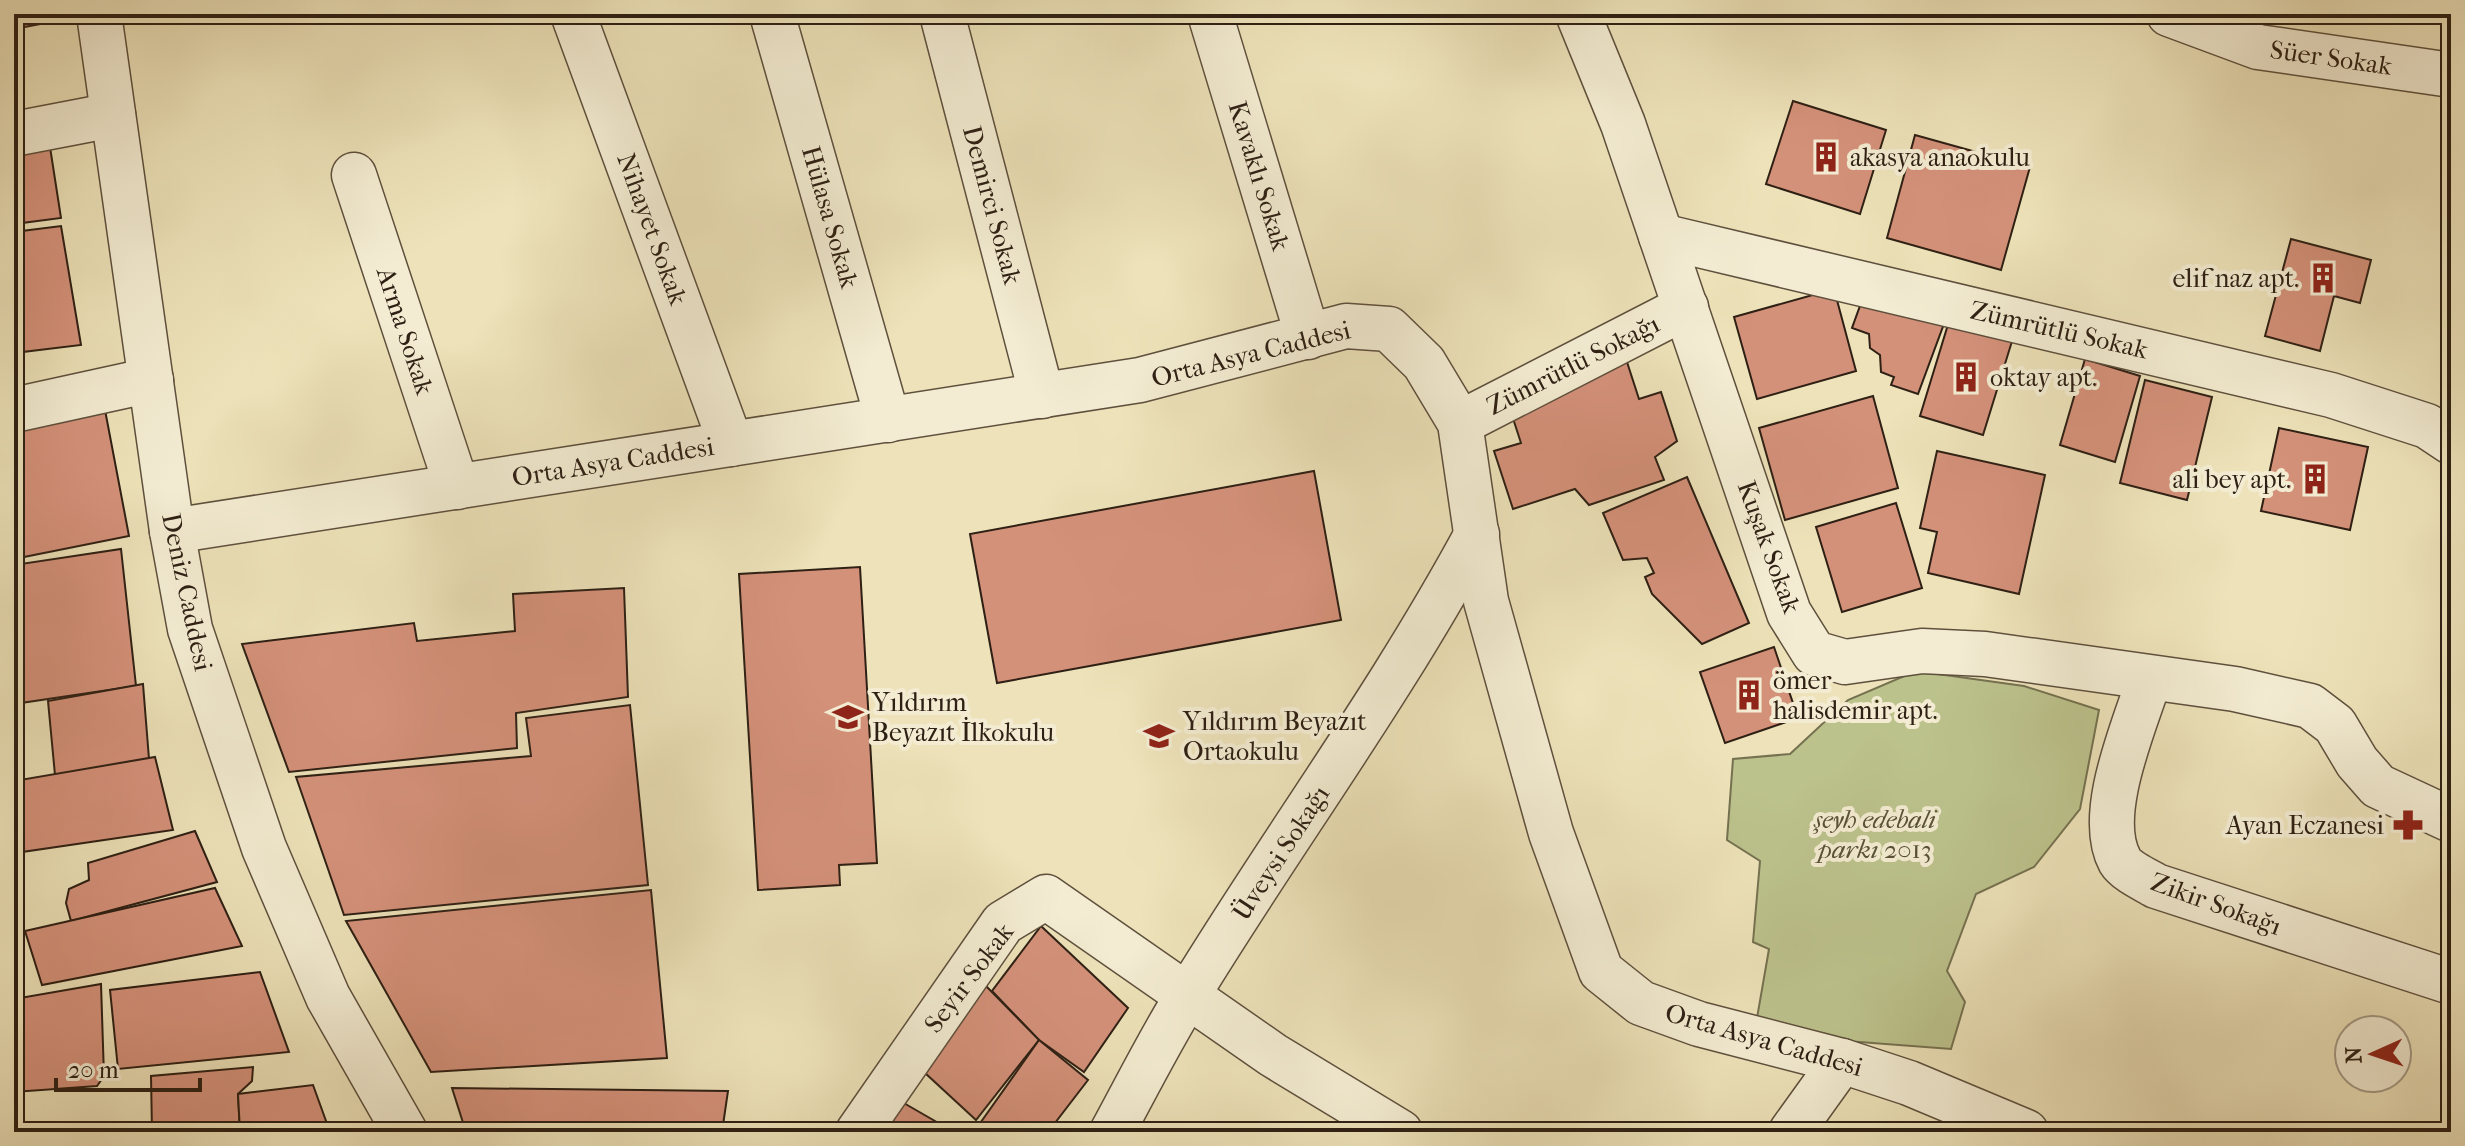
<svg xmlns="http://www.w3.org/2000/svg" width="2465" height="1146" font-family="'IM FELL French Canon',serif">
	<rect width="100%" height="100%" fill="#ede2b9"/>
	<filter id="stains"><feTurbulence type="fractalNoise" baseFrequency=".0025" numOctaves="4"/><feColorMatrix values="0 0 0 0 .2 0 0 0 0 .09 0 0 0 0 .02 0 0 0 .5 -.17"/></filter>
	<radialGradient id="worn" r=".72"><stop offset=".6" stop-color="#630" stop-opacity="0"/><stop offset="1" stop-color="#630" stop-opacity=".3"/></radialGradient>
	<polygon fill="#bcc28c" stroke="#757150" stroke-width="2" points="1916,671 2024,686 2099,710 2080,809 2034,867 1976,894 1947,971 1965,1002 1951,1049 1833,1040 1757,1018 1769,949 1753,942 1760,861 1727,840 1733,759 1790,754 1848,700"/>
	<g fill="#d4917a" stroke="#2e2014" stroke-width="2">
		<polygon points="14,14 49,14 51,22 14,29"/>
		<polygon points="1793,101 1886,130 1860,214 1766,184"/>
		<polygon points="1915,135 2030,167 2001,270 1887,238"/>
		<polygon points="50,147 61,218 14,224 14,155"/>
		<polygon points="61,226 81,345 14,353 14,232"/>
		<polygon points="2291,239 2371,260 2360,303 2334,296 2320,351 2265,336"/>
		<polygon points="1834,289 1856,371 1757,399 1734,317"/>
		<polygon points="1865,292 1945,321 1918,394 1891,385 1894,377 1881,372 1880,355 1870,348 1869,334 1852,328"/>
		<polygon points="1950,318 2013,338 1983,435 1920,416"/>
		<polygon points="2085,359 2140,376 2115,462 2060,445"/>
		<polygon points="1627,362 1639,399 1661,392 1677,441 1655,457 1664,480 1589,505 1575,489 1513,509 1494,451 1521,443 1507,400"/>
		<polygon points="2145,380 2212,397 2187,500 2120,483"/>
		<polygon points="1873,396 1898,488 1785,520 1759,428"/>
		<polygon points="105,410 129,536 14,559 14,428"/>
		<polygon points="2279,428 2368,447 2350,530 2261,511"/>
		<polygon points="1937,451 2045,475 2019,594 1928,573 1937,532 1920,528"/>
		<polygon points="1314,471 1341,620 997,683 970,534"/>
		<polygon points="1687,477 1749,623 1702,644 1652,594 1645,577 1654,573 1647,558 1623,560 1603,513"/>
		<polygon points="1896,503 1922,588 1842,612 1816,527"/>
		<polygon points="121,549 136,686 14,704 14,565"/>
		<polygon points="860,567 877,863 839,865 840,885 758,890 739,574"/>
		<polygon points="624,588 628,697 516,713 517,748 289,772 242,644 414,623 417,641 515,631 513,594"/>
		<polygon points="1774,647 1798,718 1725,743 1700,672"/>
		<polygon points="143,684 149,759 55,775 48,701"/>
		<polygon points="630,705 648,885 344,915 296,777 531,756 526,718"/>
		<polygon points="155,757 173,830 15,853 14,781"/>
		<polygon points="195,831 217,882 71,921 66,903 69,889 89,880 88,863"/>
		<polygon points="215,888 242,946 42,985 25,931"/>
		<polygon points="651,890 667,1058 431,1072 346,921"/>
		<polygon points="1041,926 1128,1008 1084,1072 1039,1040 992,991"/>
		<polygon points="260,972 289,1052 118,1069 110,990"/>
		<polygon points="101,984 104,1076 97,1086 14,1092 14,999"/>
		<polygon points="986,986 1039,1040 976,1120 924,1072"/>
		<polygon points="1039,1040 1088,1080 1048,1132 981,1132 976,1129"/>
		<polygon points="253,1067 252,1081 238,1094 240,1132 152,1132 151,1076"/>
		<polygon points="313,1085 330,1132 240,1132 238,1094"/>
		<polygon points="452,1088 728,1091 722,1132 466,1132"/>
		<polygon points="895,1098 954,1132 871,1132"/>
	</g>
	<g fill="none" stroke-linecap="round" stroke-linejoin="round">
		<g stroke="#5e503d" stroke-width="47">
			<g id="street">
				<polyline points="99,14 172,531 190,629 264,848 328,997 405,1132"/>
				<polyline points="573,14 731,444"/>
				<polyline points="772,14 888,420"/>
				<polyline points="942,14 1042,396"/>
				<polyline points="1210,14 1308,337"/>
				<polyline points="1578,14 1623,124 1789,613 1814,653 1845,662 1922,651 1985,654 2235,689 2310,706 2335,725 2357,762 2378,786 2451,820"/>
				<polyline points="2169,14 2258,47 2451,75"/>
				<polyline points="14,134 113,115"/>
				<polyline points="354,175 457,487"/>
				<polyline points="1661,236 2331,395 2427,426 2451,442"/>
				<polyline points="14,410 151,380"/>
				<polyline points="1460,423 1686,307"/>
				<polyline points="172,531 1140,380 1346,326 1389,329 1424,363 1460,423 1486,601 1551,833 1601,971 1641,1003 1699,1024 1842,1061 1909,1083 2026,1132"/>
				<path d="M2149 680C2134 727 2095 815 2120 861 2126 871 2146 880 2156 886L2451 982"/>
				<polyline points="858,1132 1003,923 1046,897 1273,1055 1400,1132"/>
				<path d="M1112 1132C1137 1086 1161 1038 1189 993 1283 839 1391 694 1477 534"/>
				<polyline points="1791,1132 1842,1061"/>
			</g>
		</g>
		<use href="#street" stroke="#f3ecd2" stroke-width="44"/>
	</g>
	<defs>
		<g id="building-bare" transform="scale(2.4)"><path d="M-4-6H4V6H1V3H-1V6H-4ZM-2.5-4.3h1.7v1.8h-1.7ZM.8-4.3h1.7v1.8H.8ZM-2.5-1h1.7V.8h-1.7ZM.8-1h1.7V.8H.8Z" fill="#8f2418" stroke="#f3ecd2" stroke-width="2.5" paint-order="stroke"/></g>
		<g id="school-bare" transform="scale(2.4)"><path d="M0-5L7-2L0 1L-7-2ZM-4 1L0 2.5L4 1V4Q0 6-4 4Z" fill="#8f2418" stroke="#f3ecd2" stroke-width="2.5" paint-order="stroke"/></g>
		<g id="pharmacy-bare" transform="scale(2.4)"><path d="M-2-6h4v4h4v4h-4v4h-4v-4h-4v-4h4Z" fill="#8f2418" stroke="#f3ecd2" stroke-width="2.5" paint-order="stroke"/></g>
	</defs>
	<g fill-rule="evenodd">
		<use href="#building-bare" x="1826" y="157"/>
		<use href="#building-bare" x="2323" y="278"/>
		<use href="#building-bare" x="1966" y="377"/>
		<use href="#building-bare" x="2315" y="479"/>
		<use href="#building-bare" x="1749" y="695"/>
		<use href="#school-bare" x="848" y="717"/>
		<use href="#school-bare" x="1159" y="736"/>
		<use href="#pharmacy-bare" x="2408" y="825"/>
	</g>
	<g text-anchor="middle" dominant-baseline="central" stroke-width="8" stroke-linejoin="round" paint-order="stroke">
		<g font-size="26" fill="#2e2014" stroke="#f3ecd2">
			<text transform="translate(2331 58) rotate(8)">Süer Sokak</text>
			<text transform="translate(1259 176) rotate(73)">Kavaklı Sokak</text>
			<text transform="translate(992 205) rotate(75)">Demirci Sokak</text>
			<text transform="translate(830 217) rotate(74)">Hülasa Sokak</text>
			<text transform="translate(652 229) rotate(70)">Nihayet Sokak</text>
			<text transform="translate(2059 330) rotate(13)">Zümrütlü Sokak</text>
			<text transform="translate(405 331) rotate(72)">Arma Sokak</text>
			<text transform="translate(1251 354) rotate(-14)">Orta Asya Caddesi</text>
			<text transform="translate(1573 365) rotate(-27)">Zümrütlü Sokağı</text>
			<text transform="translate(613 462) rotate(-9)">Orta Asya Caddesi</text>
			<text transform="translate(1769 547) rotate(70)">Kuşak Sokak</text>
			<text transform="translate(187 592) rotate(78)">Deniz Caddesi</text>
			<text transform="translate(1281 853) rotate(-57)">Üveysi Sokağı</text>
			<text transform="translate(2216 904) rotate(20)">Zikir Sokağı</text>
			<text transform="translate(969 978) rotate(-53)">Seyir Sokak</text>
			<text transform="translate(1764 1040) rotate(16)">Orta Asya Caddesi</text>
		</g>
		<g font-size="26" fill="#2e2014" stroke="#f3ecd2" text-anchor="start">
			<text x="1850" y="157">akasya anaokulu</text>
			<text x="2299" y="278" text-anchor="end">elif naz apt.</text>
			<text x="1990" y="377">oktay apt.</text>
			<text x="2291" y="479" text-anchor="end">ali bey apt.</text>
			<text x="1773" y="680">ömer<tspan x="1773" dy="30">halisdemir apt.</tspan></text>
			<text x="872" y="702">Yıldırım<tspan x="872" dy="30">Beyazıt İlkokulu</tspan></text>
			<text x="1183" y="721">Yıldırım Beyazıt<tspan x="1183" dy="30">Ortaokulu</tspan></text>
			<text x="2384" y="825" text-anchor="end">Ayan Eczanesi</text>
		</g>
		<g font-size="26" font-style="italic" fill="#595138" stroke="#f3ecd2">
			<text x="1875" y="819">şeyh edebali<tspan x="1875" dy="30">parkı 2013</tspan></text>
		</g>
	</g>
	<rect width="2465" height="1146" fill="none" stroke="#ede2b9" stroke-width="48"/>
	<rect x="16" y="16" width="2433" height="1114" fill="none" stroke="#2e2014" stroke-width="4"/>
	<rect x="24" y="24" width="2417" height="1098" fill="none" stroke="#2e2014" stroke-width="2"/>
	<g transform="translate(2373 1054) rotate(267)"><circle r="38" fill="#f3ecd2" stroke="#a49a86" stroke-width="2"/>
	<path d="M0-6L14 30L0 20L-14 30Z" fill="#8f2418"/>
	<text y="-12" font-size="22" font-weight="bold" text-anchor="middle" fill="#2e2014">N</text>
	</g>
	<path d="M56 1078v12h144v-12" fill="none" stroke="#2e2014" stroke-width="4"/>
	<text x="68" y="1078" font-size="24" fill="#2e2014" stroke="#f3ecd2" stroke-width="6" paint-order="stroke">20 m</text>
	<rect width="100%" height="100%" filter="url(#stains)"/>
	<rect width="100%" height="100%" fill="url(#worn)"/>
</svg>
